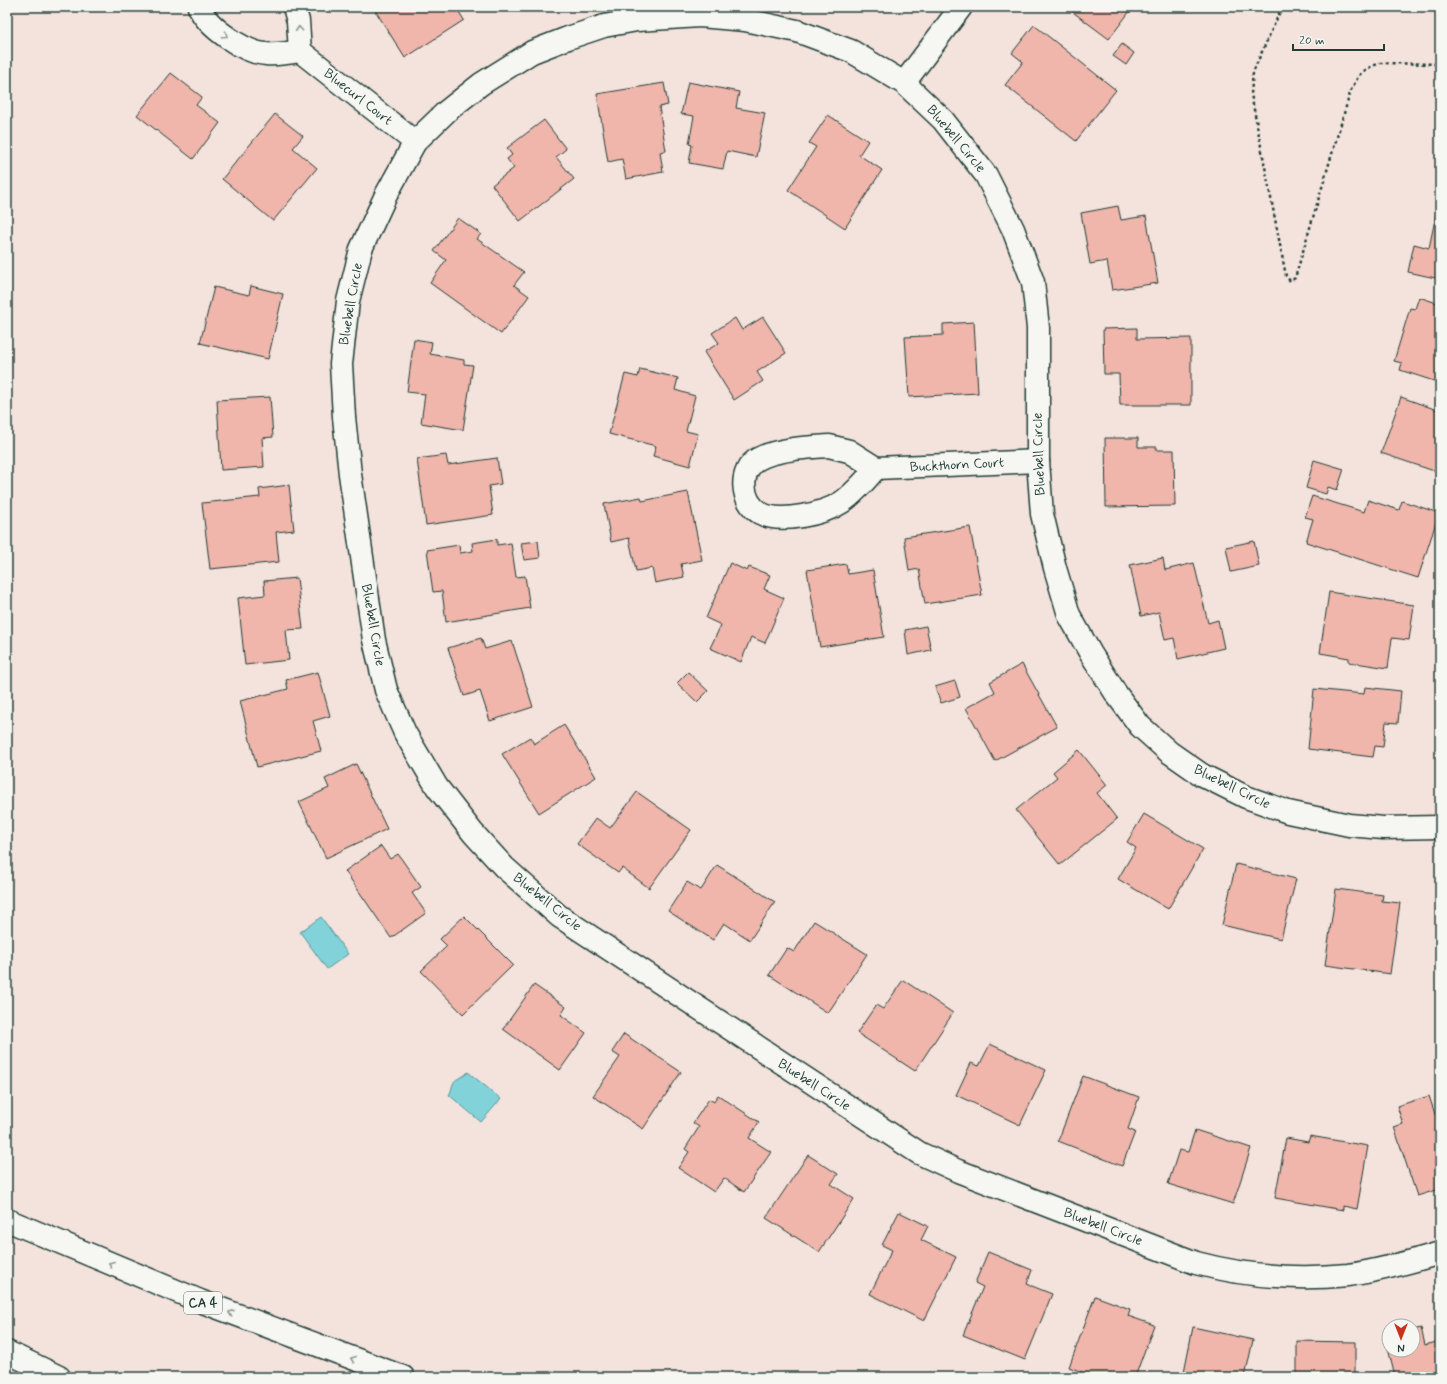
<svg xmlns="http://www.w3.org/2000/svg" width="1447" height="1384" font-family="Mynerve,sans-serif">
	<rect width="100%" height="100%" fill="#f4e2dd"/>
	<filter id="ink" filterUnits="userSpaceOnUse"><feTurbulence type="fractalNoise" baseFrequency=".025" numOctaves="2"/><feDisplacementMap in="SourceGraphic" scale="8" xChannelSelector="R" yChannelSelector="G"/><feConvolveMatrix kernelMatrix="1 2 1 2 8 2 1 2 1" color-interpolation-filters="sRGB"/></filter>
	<g filter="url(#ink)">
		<g fill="#81d3d9" stroke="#5a9797">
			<polygon points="321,917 348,954 327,969 300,932"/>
			<path d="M468 1072 501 1099 481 1122 449 1095C452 1091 451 1087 454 1082 456 1078 463 1078 468 1072Z"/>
		</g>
		<g fill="#f0b5ab" stroke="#1f3d34">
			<polygon points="373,7 456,7 464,20 405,58"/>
			<polygon points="1066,7 1133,7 1109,39"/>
			<polygon points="1034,25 1116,90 1076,141 1005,85 1023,62 1012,53"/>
			<polygon points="1122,44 1134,53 1126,65 1113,56"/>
			<polygon points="171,73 202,97 196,105 220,123 193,159 137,115"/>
			<polygon points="688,82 739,92 736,108 765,113 756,157 727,151 723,169 689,163 692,145 689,144 694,116 681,114"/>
			<polygon points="664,83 668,105 659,107 666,151 660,152 663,172 626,179 622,159 608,162 597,94"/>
			<polygon points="275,114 303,136 293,148 317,168 273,221 222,179"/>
			<polygon points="828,115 868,141 859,155 882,170 845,228 788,190 816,147 809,143"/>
			<polygon points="544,120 566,149 556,157 574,179 520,221 492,185 514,168 507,159 512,155 507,148"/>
			<polygon points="1118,206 1121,220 1146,216 1158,283 1112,290 1107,261 1090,264 1081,213"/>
			<polygon points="1437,210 1440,210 1440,279 1408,272 1414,244 1429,248"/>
			<polygon points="458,218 481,234 477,239 524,272 514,285 529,296 501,334 430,283 446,260 434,251"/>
			<polygon points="251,286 283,294 268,359 200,343 214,287 249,295"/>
			<polygon points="1419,297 1440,304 1440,383 1400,370 1402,363 1394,361 1410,308 1415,309"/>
			<polygon points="763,317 786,353 757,372 763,381 734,400 704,352 719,343 712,333 735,318 742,330"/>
			<polygon points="974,322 978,393 909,397 905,337 943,335 943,324"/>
			<polygon points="1137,328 1137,339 1191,338 1191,405 1120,405 1119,374 1104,374 1103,329"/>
			<polygon points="414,339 432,342 430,354 464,360 464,364 473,365 463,430 421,423 425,394 407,392"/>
			<polygon points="640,369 678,378 675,390 695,396 686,431 698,434 690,466 653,456 656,446 609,434 625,374 638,377"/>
			<polygon points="270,397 273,437 262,438 264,467 221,470 217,400"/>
			<polygon points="1401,397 1440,411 1440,473 1381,453"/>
			<polygon points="1105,438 1138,438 1138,447 1157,447 1157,450 1174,450 1175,506 1106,507"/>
			<polygon points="446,455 448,465 497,458 501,484 489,486 493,515 426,525 417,459"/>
			<polygon points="1314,460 1344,469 1337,490 1328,487 1326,494 1306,488"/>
			<polygon points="289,485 294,530 276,532 279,562 210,569 202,503 260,497 259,489"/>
			<polygon points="688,492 702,560 681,564 684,577 655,583 652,568 636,571 629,538 611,542 604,504 641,497 642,501"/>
			<polygon points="1312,496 1364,512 1368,500 1399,510 1402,501 1439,513 1418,578 1306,542 1313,519 1305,517"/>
			<polygon points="970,527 982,595 925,604 919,569 909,571 904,537"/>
			<polygon points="497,539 497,545 511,543 516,577 525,576 530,608 446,622 442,591 433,592 427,550 459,545 460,553 473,551 472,543"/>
			<polygon points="538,541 540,558 524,560 521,543"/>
			<polygon points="1254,541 1259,566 1231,572 1226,547"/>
			<polygon points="1163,558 1165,570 1194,563 1208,623 1218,620 1224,648 1178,659 1174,638 1165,640 1159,612 1141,616 1130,565"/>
			<polygon points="730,563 747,571 749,567 770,575 764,589 784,598 765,643 751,637 741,662 710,648 721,625 706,618"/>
			<polygon points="846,564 848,574 873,570 884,637 820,647 807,570"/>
			<polygon points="297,578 303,629 286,630 289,660 245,665 238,598 265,595 264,581"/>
			<polygon points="1329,592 1414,605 1409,640 1392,638 1388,668 1349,662 1349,658 1320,653"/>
			<polygon points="926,626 931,650 908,655 905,630"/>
			<polygon points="481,638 485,649 512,641 533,707 490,721 480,691 464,696 448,648"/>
			<polygon points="1022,664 1057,727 995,761 966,708 995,692 990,682"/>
			<polygon points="318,672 330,716 313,721 321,751 257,767 240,701 288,689 286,680"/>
			<polygon points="688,672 708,691 697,702 677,683"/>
			<polygon points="955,681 960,697 941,703 935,687"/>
			<polygon points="1365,687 1401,691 1398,723 1386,722 1383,747 1375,746 1373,757 1308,749 1314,689 1364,694"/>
			<polygon points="564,725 596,777 539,813 502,754 530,737 534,744"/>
			<polygon points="1079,750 1107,785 1097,793 1117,819 1060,865 1016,810 1057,777 1053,772"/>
			<polygon points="356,764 387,829 326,858 299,802 329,788 325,779"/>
			<polygon points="637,792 691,830 649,888 622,868 618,873 577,844 596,818 610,828"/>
			<polygon points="1144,814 1203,849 1168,909 1118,879 1136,848 1127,842"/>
			<polygon points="381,846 390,859 398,854 421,887 412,893 426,913 391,938 345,871"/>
			<polygon points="1236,864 1296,879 1281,939 1222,925"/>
			<polygon points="717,865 775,902 750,940 724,923 713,940 668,911 687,882 701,890"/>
			<polygon points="1336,889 1383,895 1382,901 1400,903 1390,974 1325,965"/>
			<polygon points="464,916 513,965 463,1014 421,971 447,946 440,939"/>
			<polygon points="814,921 867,954 828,1013 769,975 787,948 794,952"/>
			<polygon points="903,980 953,1013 915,1071 857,1033 876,1005 883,1009"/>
			<polygon points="534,985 566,1007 561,1015 586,1033 560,1070 503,1029"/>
			<polygon points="624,1034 681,1072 643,1129 593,1096 620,1057 612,1052"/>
			<polygon points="990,1044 1046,1070 1020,1125 956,1095 971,1063 979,1066"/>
			<polygon points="1083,1076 1139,1097 1128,1129 1135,1132 1122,1166 1058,1141"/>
			<polygon points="718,1095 759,1122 749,1138 771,1152 744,1192 724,1178 714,1192 678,1168 689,1152 685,1149 699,1127 693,1123 709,1099 714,1102"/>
			<polygon points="1429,1096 1436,1117 1440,1116 1440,1189 1417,1196 1394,1127 1403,1124 1397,1106"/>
			<polygon points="1195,1130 1251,1148 1233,1204 1168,1184 1179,1150 1188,1152"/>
			<polygon points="1310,1136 1368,1146 1357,1209 1343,1206 1343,1210 1275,1198 1286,1138 1308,1142"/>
			<polygon points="808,1155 838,1174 831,1184 854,1199 819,1252 766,1218"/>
			<polygon points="899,1212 928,1226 921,1240 956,1257 924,1321 870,1294 892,1250 882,1245"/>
			<polygon points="988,1252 1032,1270 1027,1284 1052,1294 1025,1360 963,1335 983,1287 975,1283"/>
			<polygon points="1095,1296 1130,1309 1128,1316 1154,1325 1135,1377 1095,1377 1069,1367"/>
			<polygon points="1193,1327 1253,1340 1245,1377 1183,1377"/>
			<polygon points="1421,1328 1425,1345 1440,1341 1440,1377 1395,1377 1385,1336 1389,1336 1389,1350 1413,1350 1413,1330"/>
			<polygon points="1297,1341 1355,1342 1355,1377 1297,1377"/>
		</g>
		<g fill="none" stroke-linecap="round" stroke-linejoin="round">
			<g stroke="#1f3d34" stroke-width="25">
				<g id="minor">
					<path d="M199 7C207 27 245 53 266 54 277 55 289 53 300 51"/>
					<polyline points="294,7 298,21 300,51"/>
					<polyline points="300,51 415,142"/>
					<polyline points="904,83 961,7"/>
					<path d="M829 446 849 451 876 468C866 480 855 493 842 502 824 514 779 524 760 513 741 502 738 470 758 459 776 449 809 447 829 446Z"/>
					<polyline points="876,468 1038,461"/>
					<path d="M1440 827 1383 828 1349 825 1288 812 1246 797 1202 775 1169 752 1140 726 1117 695 1091 654 1069 615 1055 568 1042 514 1038 461V328L1033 282 1013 229 986 175 943 120 904 83 851 51 797 31 745 20 700 16 637 20 604 26 568 38 532 52 481 84 447 111 415 142 386 195 361 249 348 301 341 364 344 417 350 474 374 640 386 690 405 733 437 787 473 833 504 867 559 916 919 1153 958 1171 1196 1263C1245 1276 1297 1280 1348 1275 1379 1271 1410 1262 1440 1253"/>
				</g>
			</g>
			<g stroke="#1f3d34" stroke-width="25">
				<g id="motorway">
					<polyline points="7,1220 200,1301 403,1377"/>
					<polyline points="7,1352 59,1377"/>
				</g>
			</g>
			<polyline stroke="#1f3d34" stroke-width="2.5" stroke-dasharray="3 3" stroke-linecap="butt" points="1282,7 1253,72 1251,94 1286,276 1290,281 1295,278 1351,90 1359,75 1368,68 1380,63 1440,64"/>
			<use href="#minor" stroke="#f6f6f2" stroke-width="22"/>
			<use href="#motorway" stroke="#f6f6f2" stroke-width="22"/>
		</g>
		<defs><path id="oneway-chevron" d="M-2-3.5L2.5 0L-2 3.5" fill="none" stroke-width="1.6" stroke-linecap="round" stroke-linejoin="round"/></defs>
		<g stroke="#8a9a93">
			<use href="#oneway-chevron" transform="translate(299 29) rotate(-94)"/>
			<use href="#oneway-chevron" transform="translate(225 35) rotate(35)"/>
			<use href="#oneway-chevron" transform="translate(111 1264) rotate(-157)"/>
			<use href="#oneway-chevron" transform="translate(231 1313) rotate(-160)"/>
			<use href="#oneway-chevron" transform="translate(353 1359) rotate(-160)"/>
		</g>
	</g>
	<g text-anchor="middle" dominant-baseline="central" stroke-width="4" stroke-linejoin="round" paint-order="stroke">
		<rect fill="#f6f6f2" stroke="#60746d" stroke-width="1" x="184" y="1292" width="38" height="22" rx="3"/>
		<g font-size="13" font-weight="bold" fill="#1f3d34">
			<text x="203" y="1303">CA 4</text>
		</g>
		<g font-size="14" fill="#1f3d34" stroke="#f6f6f2">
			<text transform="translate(358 97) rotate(38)">Bluecurl Court</text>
			<text transform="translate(956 139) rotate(50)">Bluebell Circle</text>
			<text transform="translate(351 304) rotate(-80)">Bluebell Circle</text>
			<text transform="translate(1039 454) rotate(-92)">Bluebell Circle</text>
			<text transform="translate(957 465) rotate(-3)">Buckthorn Court</text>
			<text transform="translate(373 625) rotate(80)">Bluebell Circle</text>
			<text transform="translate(1232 787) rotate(26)">Bluebell Circle</text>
			<text transform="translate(547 902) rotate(39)">Bluebell Circle</text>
			<text transform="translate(814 1085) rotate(33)">Bluebell Circle</text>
			<text transform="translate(1103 1227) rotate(21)">Bluebell Circle</text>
		</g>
	</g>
	<rect width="1447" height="1384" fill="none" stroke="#f6f6f2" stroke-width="24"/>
	<rect x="12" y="12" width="1423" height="1360" fill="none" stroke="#1f3d34" stroke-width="1.5" filter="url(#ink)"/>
	<g transform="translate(1401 1338) rotate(180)"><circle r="19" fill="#f6f6f2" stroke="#a0aca6"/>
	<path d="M0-3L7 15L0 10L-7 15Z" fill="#c8321e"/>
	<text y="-6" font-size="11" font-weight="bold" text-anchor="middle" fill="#1f3d34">N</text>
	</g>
	<path d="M1293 44v6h91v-6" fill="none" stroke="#1f3d34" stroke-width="2"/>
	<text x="1299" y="44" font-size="12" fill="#1f3d34" stroke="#f6f6f2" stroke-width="3" paint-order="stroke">20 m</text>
</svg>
